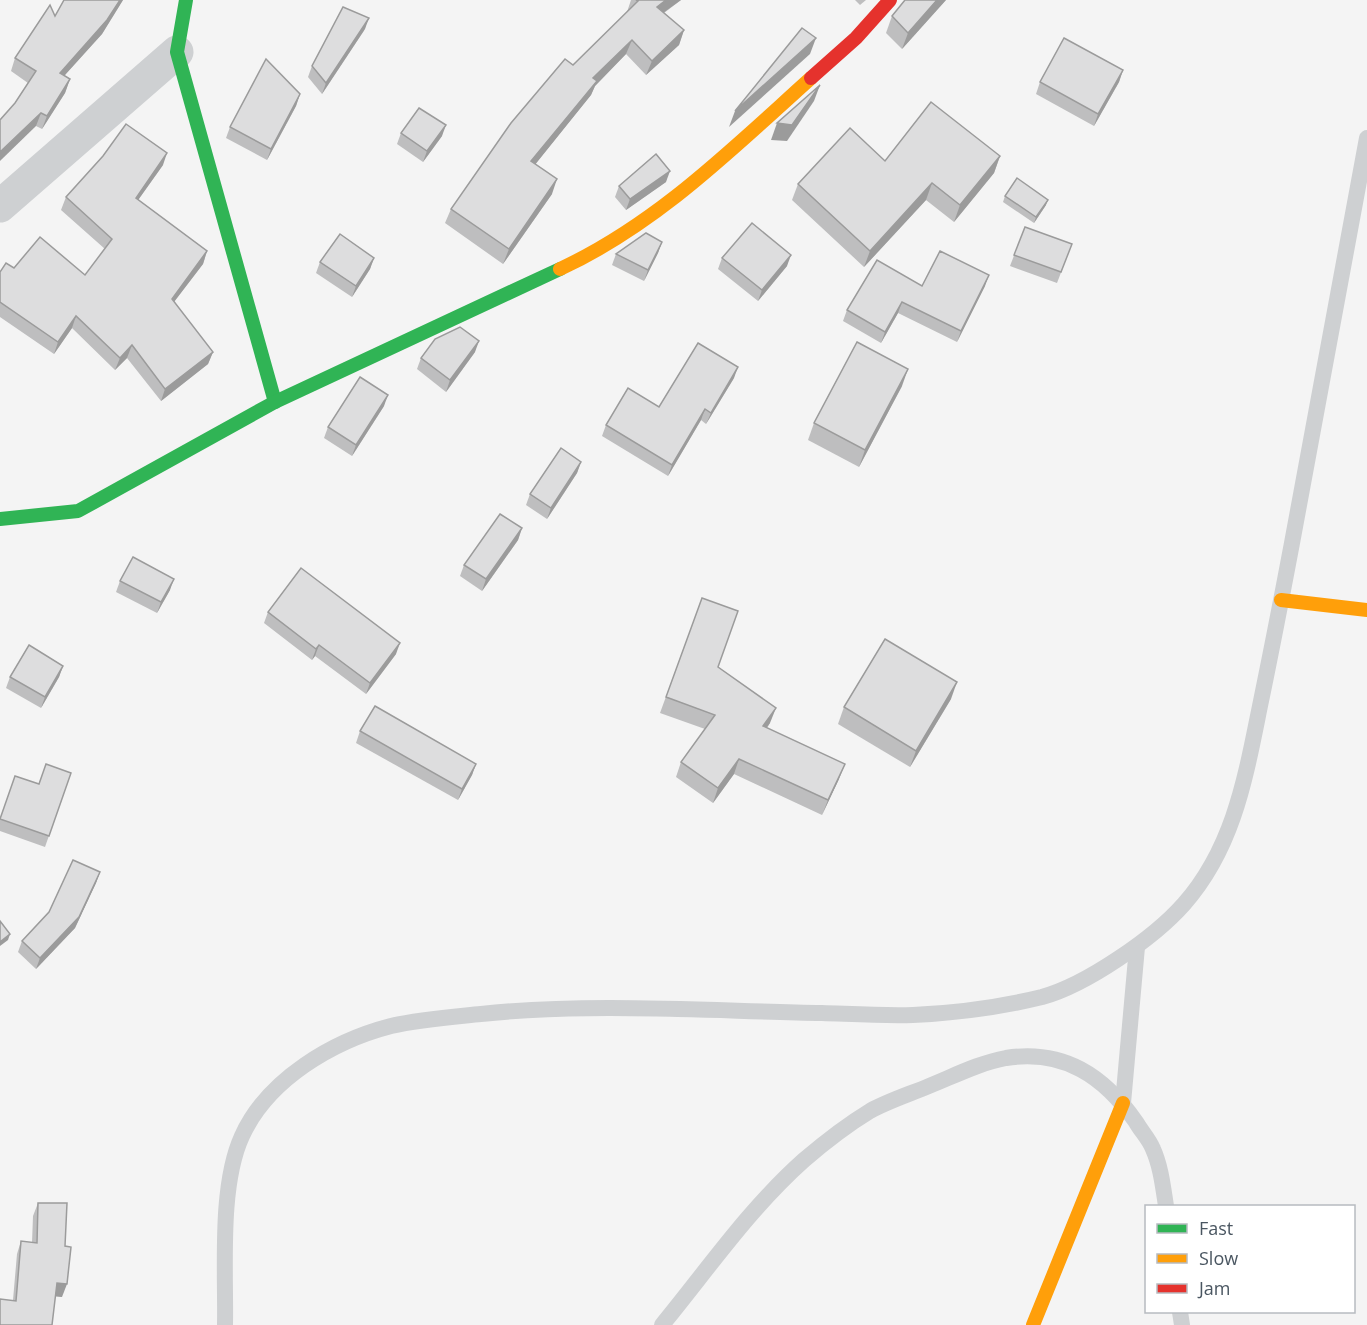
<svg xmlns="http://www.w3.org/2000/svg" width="1367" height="1325" font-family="'Open Sans',sans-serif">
	<rect width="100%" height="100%" fill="#f4f4f4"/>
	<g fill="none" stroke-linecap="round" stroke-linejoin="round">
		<g stroke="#ced0d2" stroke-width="16">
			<polyline points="1123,1103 1137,947"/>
			<polyline points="1180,1312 1182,1325"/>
			<path d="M225 1325C226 1270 219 1186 242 1136 268 1079 333 1041 391 1026 421 1019 451 1017 481 1014 593 1002 709 1011 822 1013 852 1014 883 1016 913 1015 955 1013 1001 1007 1042 997 1086 985 1154 938 1184 904 1235 846 1246 774 1261 701 1272 648 1282 596 1292 543 1317 408 1342 273 1367 138"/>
			<path d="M662 1325C708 1269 749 1209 804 1160 825 1142 847 1125 870 1111 888 1101 910 1094 929 1086 954 1076 979 1063 1006 1058 1064 1049 1104 1076 1136 1122 1141 1131 1149 1139 1153 1149 1161 1167 1163 1187 1166 1206"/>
		</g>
		<polyline stroke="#ced0d2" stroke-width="33" points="0,206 177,52"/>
		<g stroke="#30b455" stroke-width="14">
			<polyline points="186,0 177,52 275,402"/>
			<polyline points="0,519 78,511 275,402 560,269"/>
		</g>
		<g stroke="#ff9f0a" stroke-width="14">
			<path d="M560 269C657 224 732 149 811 78"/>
			<polyline points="1281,600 1367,610"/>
			<polyline points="1033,1325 1123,1103"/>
		</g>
		<polyline stroke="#e5322d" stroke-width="14" points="811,78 856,38 890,0"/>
	</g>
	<g fill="#bebebf">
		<polygon points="64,0 123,0 102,34 64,76 70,79 65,93 42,129 36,126 15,103 28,83 11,71 15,58 55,16"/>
		<polygon points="631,0 681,0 664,13 684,30 679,45 646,75 626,54 595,86 591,95 535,164 552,194 503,264 445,223 451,209 573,65 627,12"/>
		<polygon points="855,0 866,0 860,5"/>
		<polygon points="946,0 902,49 886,33 892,16"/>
		<polygon points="365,29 322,94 308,77 312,66"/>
		<polygon points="1123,70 1119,82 1094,126 1036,94 1040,82"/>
		<polygon points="300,94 296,106 267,160 226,138 230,127"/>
		<polygon points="401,133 442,136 423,162 397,144"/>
		<polygon points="1000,156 994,173 954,222 926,200 864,267 792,200 798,184 885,161"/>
		<polygon points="163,165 138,200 207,251 203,264 174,302 213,352 208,364 161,401 127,358 115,370 72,328 54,354 0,317 0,272 14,268 85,275 105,249 61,210 66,197"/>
		<polygon points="666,182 626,210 615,197 619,186"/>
		<polygon points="1005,196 1046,205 1034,223 1003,202"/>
		<polygon points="1025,227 1072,244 1057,283 1010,266"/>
		<polygon points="662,242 658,253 644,281 612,265 616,254"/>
		<polygon points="374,258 370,269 352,297 316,273 320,262"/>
		<polygon points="722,258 787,266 758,301 718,269"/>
		<polygon points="922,286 985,286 957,342 898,313 881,343 843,321 847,310"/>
		<polygon points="475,352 446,392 417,369 421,358"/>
		<polygon points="734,378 706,424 701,420 668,476 602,436 606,425 659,407"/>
		<polygon points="902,386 859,467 808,440 814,423"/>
		<polygon points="384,406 352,456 324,438 328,427"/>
		<polygon points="581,462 577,473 547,519 526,505 530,494"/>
		<polygon points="522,528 518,540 482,591 460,576 464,565"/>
		<polygon points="120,581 170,590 157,613 116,592"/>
		<polygon points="702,598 718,667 770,723 767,728 839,779 822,815 734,774 713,803 676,777 681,762 705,729 660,713"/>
		<polygon points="268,612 396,654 366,694 315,656 312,660 264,623"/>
		<polygon points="63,666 59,677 41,708 6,688 10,677"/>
		<polygon points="951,699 910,767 838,724 844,707"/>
		<polygon points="360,731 476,764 472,775 458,800 356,743"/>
		<polygon points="71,773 45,847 0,831 0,817 39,784"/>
		<polygon points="100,872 96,883 75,928 36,969 18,952 22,941 49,912"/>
		<polygon points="38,1203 62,1297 55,1296 52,1325 13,1300 17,1254 21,1241 32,1243 33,1216"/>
	</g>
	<g fill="#9b9b9b">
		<polygon points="120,0 123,0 102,34 55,86 60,73"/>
		<polygon points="666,0 681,0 652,21 657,7"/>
		<polygon points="937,0 946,0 902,49 908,33"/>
		<polygon points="369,18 365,29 322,94 326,83"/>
		<polygon points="684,30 679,45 646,75 652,61"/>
		<polygon points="816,38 810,54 729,127 735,111"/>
		<polygon points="632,40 626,54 595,86 591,95 526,176 531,161 593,78"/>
		<polygon points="1123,70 1119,82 1094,126 1098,114"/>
		<polygon points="70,79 65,93 42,129 47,116"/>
		<polygon points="820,85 814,101 787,141 771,140 777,123"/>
		<polygon points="300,94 296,106 267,160 271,149"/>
		<polygon points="41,113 36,126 0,161 0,152"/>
		<polygon points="446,125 442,136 423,162 427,151"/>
		<polygon points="167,153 163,165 131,210 136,198"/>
		<polygon points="1000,156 994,173 954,222 960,205"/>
		<polygon points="670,171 666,182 626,210 630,199"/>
		<polygon points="557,179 552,194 503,264 509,249"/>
		<polygon points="932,183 926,200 864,267 870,251"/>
		<polygon points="1048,200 1046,205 1034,223 1036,217"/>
		<polygon points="662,242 658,253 644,281 648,270"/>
		<polygon points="207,251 203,264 167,311 172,299"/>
		<polygon points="791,255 787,266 758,301 762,290"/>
		<polygon points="374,258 370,269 352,297 356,286"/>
		<polygon points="989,275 985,286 957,342 961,331"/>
		<polygon points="902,302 898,313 881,343 885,332"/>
		<polygon points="76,316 72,328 54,354 58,342"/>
		<polygon points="479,341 475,352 446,392 450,380"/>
		<polygon points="132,345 127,358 115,370 120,358"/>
		<polygon points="213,352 208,364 161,401 165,389"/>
		<polygon points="738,367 734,378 706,424 711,413"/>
		<polygon points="908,369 902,386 859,467 865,450"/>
		<polygon points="388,395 384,406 352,456 356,445"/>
		<polygon points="705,409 701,420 668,476 672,465"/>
		<polygon points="581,462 577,473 547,519 551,508"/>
		<polygon points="522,528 518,540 482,591 486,579"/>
		<polygon points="174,579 170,590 157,613 161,602"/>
		<polygon points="400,643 396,654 366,694 370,683"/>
		<polygon points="319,645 315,656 312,660 316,649"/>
		<polygon points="63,666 59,677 41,708 45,697"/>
		<polygon points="957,682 951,699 910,767 916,751"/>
		<polygon points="776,708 770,723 757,741 763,726"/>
		<polygon points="739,759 734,774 713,803 718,788"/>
		<polygon points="476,764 472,775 458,800 462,789"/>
		<polygon points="845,764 839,779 822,815 828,800"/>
		<polygon points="100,872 96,883 75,928 36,969 40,958"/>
		<polygon points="10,934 8,940 0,946 0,942"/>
		<polygon points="57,1283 67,1284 62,1297 52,1296"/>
	</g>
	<g fill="#ddddde" stroke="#9b9b9b" stroke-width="1.5">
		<polygon points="64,0 120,0 107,20 60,73 70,79 47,116 41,113 0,152 0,120 15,103 36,71 15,58 50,5 55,16"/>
		<polygon points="636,0 666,0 657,7 684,30 652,61 632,40 593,78 597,81 531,161 557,179 509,249 451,209 511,123 565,59 573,65 638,1"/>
		<polygon points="905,0 937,0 908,33 892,16"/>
		<polygon points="343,7 369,18 326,83 312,66"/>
		<polygon points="802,28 816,38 735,111"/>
		<polygon points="1064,38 1123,70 1098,114 1040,82"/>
		<polygon points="266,59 300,94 271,149 230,127"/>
		<polygon points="820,85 792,125 777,123"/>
		<polygon points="931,102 1000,156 960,205 932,183 870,251 798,184 850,128 885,161"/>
		<polygon points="419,108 446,125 427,151 401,133"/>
		<polygon points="126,124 167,153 136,198 207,251 172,299 213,352 165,389 132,345 120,358 76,316 58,342 0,302 0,272 6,263 14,268 40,237 85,275 112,239 66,197 103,156"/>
		<polygon points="656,154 670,171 630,199 619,186"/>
		<polygon points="1017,178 1048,200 1036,217 1005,196"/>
		<polygon points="752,223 791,255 762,290 722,258"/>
		<polygon points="1025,227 1072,244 1061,272 1014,255"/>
		<polygon points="646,233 662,242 648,270 616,254"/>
		<polygon points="340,234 374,258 356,286 320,262"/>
		<polygon points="940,251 989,275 961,331 902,302 885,332 847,310 877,260 922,286"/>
		<polygon points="460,327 479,341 450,380 421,358 435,339"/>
		<polygon points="857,342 908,369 865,450 814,423"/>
		<polygon points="698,343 738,367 711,413 705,409 672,465 606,425 628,388 659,407"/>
		<polygon points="360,377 388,395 356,445 328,427"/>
		<polygon points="561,448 581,462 551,508 530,494"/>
		<polygon points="500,514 522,528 486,579 464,565"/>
		<polygon points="133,557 174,579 161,602 120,581"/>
		<polygon points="301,568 400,643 370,683 319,645 316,649 268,612"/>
		<polygon points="702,598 738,611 718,667 776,708 763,726 845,764 828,800 739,759 718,788 681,762 715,715 666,697"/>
		<polygon points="885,639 957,682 916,751 844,707"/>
		<polygon points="29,645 63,666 45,697 10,677"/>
		<polygon points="375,706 476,764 462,789 360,731"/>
		<polygon points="46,764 71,773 49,836 0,819 15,776 39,784"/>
		<polygon points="73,860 100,872 79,917 40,958 22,941 49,912"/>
		<polygon points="0,921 10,934 0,942"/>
		<polygon points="38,1203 67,1203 65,1246 71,1247 67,1284 57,1283 52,1325 0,1325 0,1299 16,1301 21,1241 37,1243"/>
	</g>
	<rect x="1145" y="1205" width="210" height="108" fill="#ffffff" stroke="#b7bbc0" stroke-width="1.5"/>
	<rect x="1157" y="1224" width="30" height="9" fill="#30b455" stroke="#b7bbc0" stroke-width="1.5"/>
	<text x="1199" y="1235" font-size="18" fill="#4a5661">Fast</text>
	<rect x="1157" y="1254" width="30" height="9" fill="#ff9f0a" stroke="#b7bbc0" stroke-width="1.5"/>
	<text x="1199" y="1265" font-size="18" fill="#4a5661">Slow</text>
	<rect x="1157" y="1284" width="30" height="9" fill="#e5322d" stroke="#b7bbc0" stroke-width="1.5"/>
	<text x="1199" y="1295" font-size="18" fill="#4a5661">Jam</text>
</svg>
